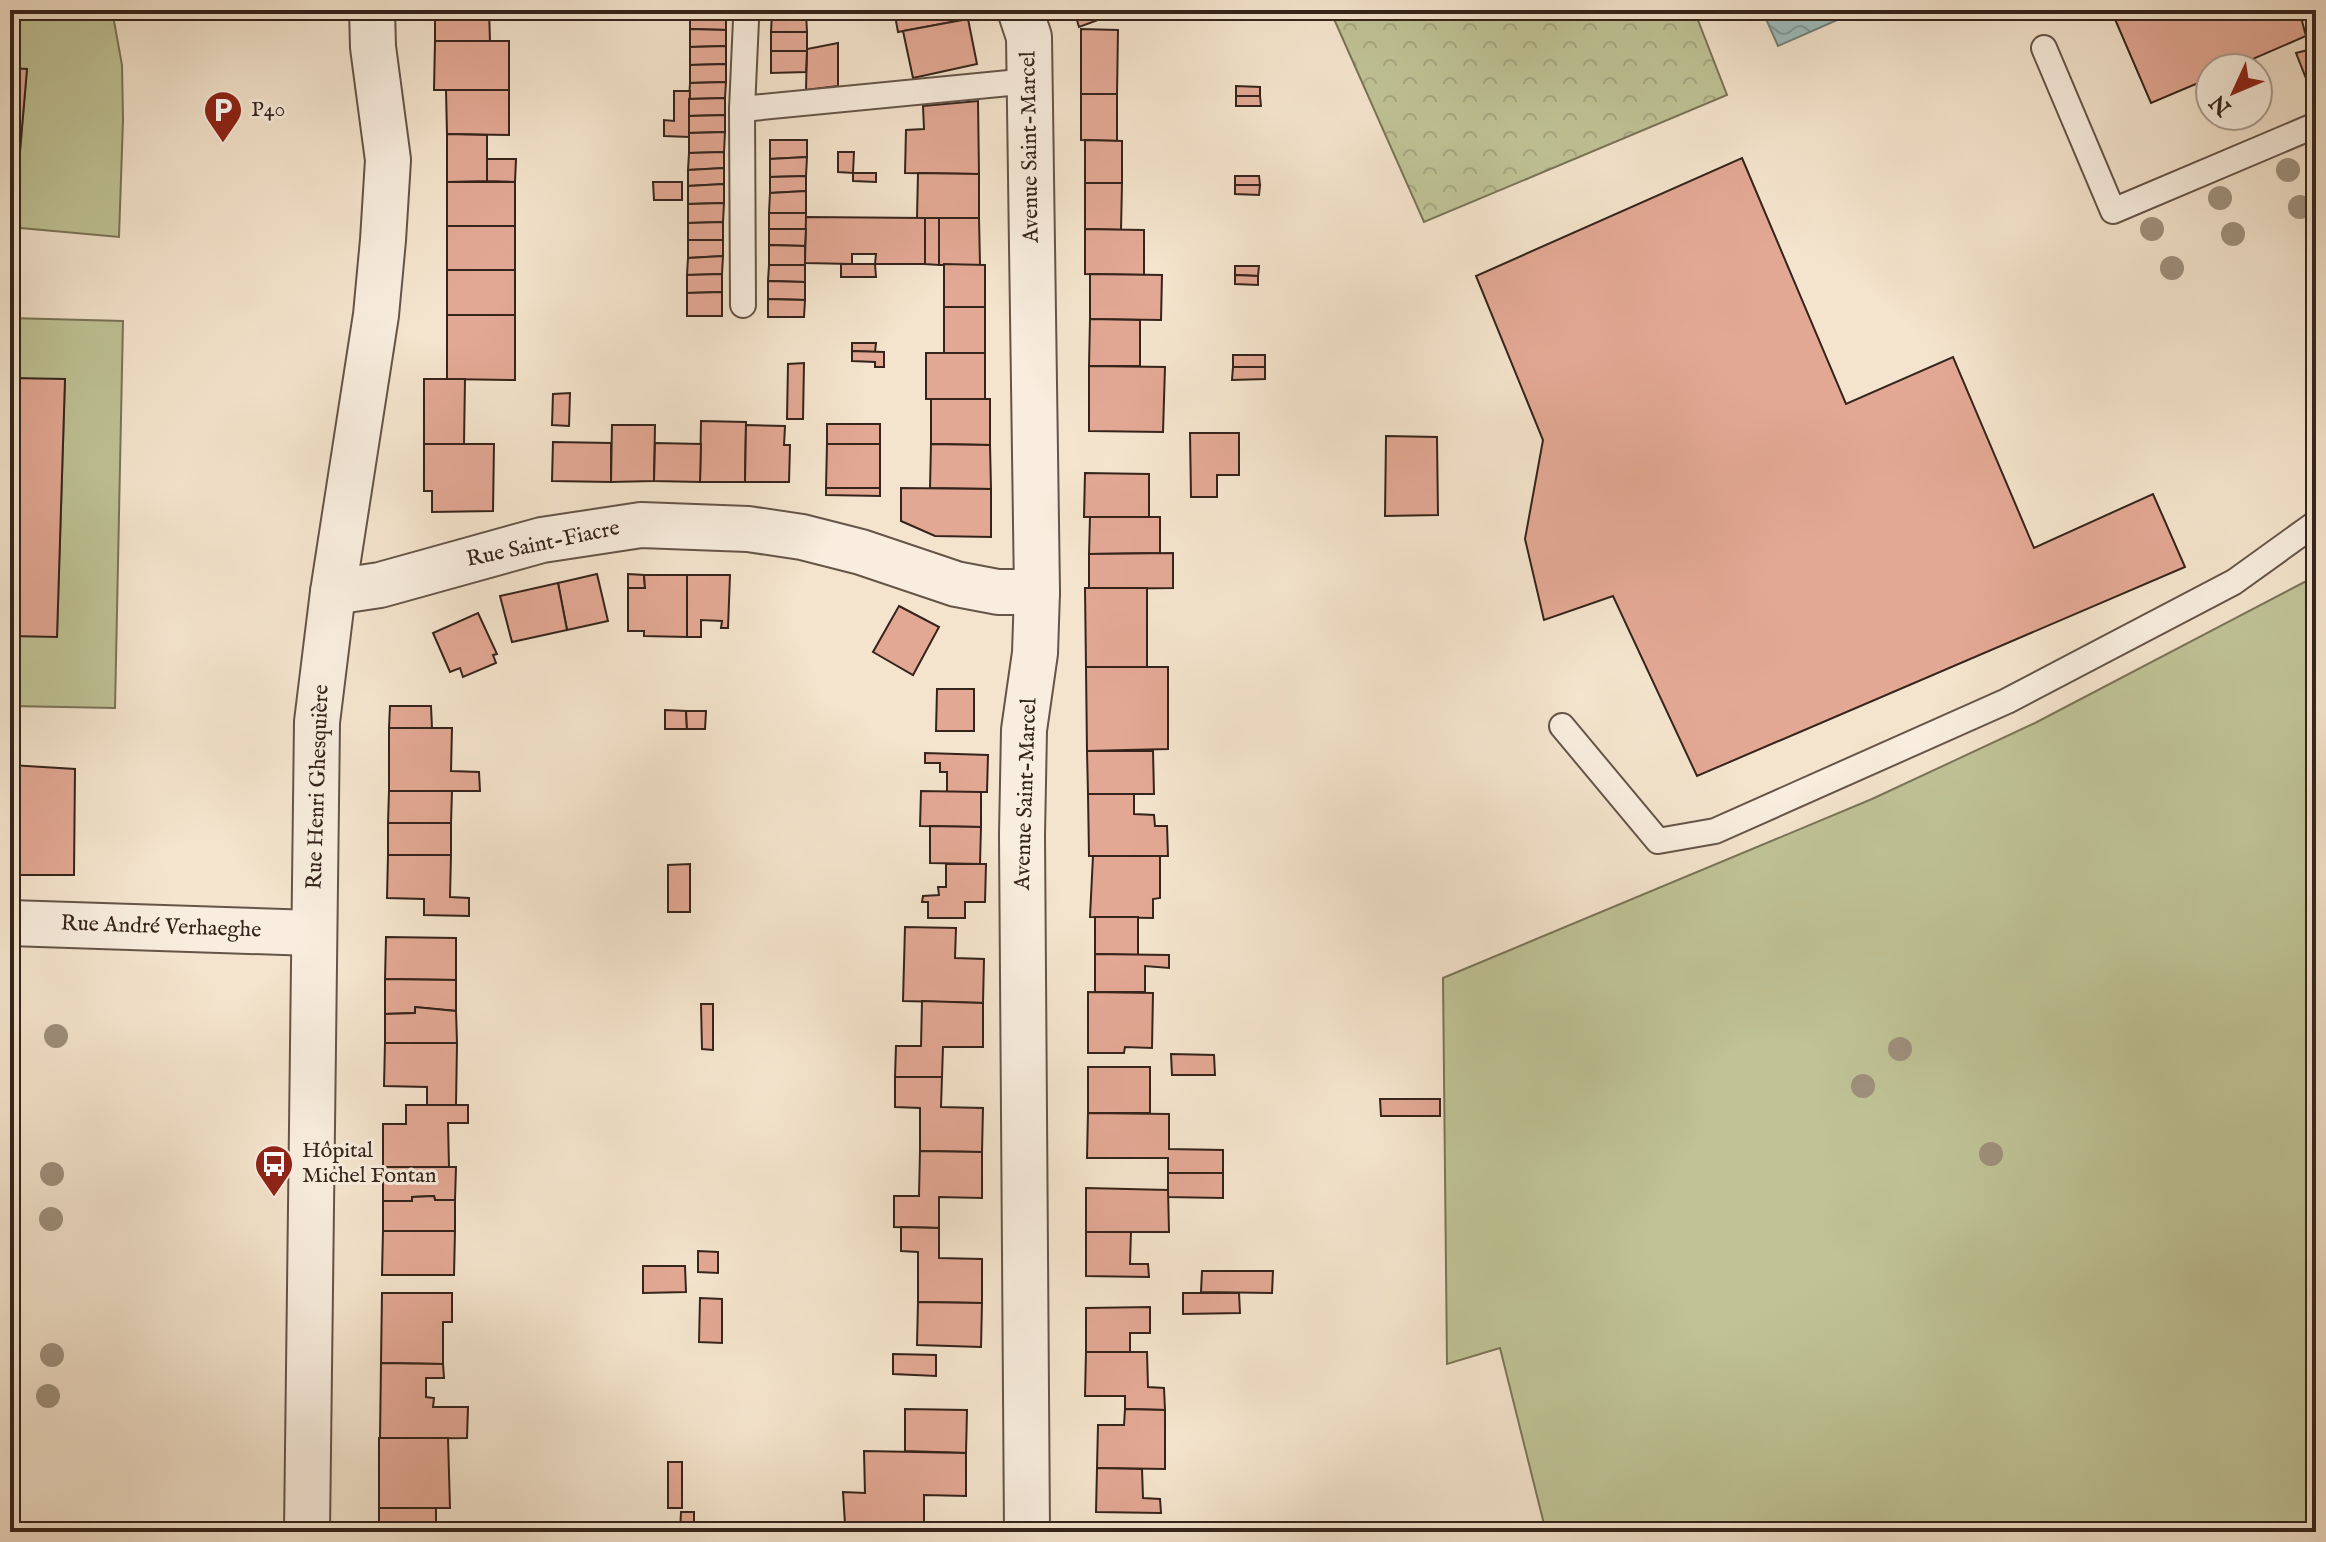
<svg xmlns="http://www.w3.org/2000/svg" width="2326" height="1542" font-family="'IM FELL English',serif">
	<defs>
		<pattern id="forest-crowns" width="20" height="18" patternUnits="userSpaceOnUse" patternTransform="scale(2)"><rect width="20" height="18" fill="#bfc396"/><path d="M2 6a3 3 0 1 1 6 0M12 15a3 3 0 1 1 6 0" fill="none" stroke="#a5a781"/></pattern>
		<pattern id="water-waves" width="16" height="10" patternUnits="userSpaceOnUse" patternTransform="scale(2)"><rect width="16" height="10" fill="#9dbebd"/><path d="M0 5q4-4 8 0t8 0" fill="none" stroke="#819a99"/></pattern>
	</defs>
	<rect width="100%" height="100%" fill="#f4e4cd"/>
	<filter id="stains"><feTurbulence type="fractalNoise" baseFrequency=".0025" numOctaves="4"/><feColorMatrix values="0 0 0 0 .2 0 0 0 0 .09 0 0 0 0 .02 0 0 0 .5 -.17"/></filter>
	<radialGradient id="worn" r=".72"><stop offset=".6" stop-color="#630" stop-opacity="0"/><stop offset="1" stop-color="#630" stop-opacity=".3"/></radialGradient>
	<g fill="#bfc396" stroke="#7a7458" stroke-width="2">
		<polygon points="32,10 112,10 122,65 123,120 119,237 10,227 10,162 19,163 27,70 10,68 11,12 31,13"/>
		<polygon points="10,318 123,321 115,708 10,706 10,636 57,636 65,380 10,378"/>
		<polygon points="2316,576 2316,1532 1546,1532 1500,1348 1447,1364 1443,978 1872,799 2035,723"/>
	</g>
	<polygon fill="url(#forest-crowns)" stroke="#7a7458" stroke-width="2" points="1330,10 1694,10 1727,95 1424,222"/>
	<polygon fill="url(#water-waves)" stroke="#73807c" stroke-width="2" points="1762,10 1860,10 1778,46"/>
	<g fill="#e3a894" stroke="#35241b" stroke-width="2">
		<polygon points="10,10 32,10 32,14 11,12 10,22"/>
		<polygon points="435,10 489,10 490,42 435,41"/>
		<rect x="520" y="10" width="25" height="3"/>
		<polygon points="894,10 966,10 968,19 898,32"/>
		<polygon points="1074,10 1107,10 1109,16 1079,27"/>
		<polygon points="2111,10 2299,10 2306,36 2232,68 2210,68 2210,78 2151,103"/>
		<polygon points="690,11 726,12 726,30 690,29"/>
		<polygon points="772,12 806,13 807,32 771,32"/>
		<polygon points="968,19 977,64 913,78 903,31"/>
		<polygon points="690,29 726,30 726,46 690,47"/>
		<polygon points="1081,29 1118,30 1117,94 1081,94"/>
		<rect x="771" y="32" width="36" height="19"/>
		<polygon points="435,41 509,41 509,90 434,90"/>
		<polygon points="838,43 838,86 806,90 807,49"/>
		<polygon points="726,46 726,64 690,65 690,47"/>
		<polygon points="2316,48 2316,104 2296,53"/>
		<polygon points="771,51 807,51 806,72 771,73"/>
		<polygon points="726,64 726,82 690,83 690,65"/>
		<polygon points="10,68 27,69 19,163 10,162"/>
		<polygon points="726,82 725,98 689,99 690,83"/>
		<polygon points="1236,86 1260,87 1260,96 1236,96"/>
		<polygon points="446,90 509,90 509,135 447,134"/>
		<polygon points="674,91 690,91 689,137 664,136 664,120 674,121"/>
		<polygon points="1081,94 1117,94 1117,141 1081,140"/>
		<polygon points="1236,96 1260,96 1261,106 1236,106"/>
		<polygon points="725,98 725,115 689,116 689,99"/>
		<polygon points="978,101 979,174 905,173 906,130 924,129 923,106"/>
		<polygon points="725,115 725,132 689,133 689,116"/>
		<polygon points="725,132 724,152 689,153 689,133"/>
		<polygon points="447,134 487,135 487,181 447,182"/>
		<polygon points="770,140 807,140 807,157 770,159"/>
		<polygon points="1085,140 1122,141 1122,183 1085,183"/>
		<polygon points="724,152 724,168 688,170 689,153"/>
		<polygon points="838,152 854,152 853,173 838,172"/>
		<polygon points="807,157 806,176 770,177 770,159"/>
		<polygon points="1742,158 1846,404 1953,357 2034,548 2153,494 2185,567 1697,776 1613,596 1544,620 1525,539 1543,440 1476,276"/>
		<polygon points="487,159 516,159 515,182 487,181"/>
		<polygon points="724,168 724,184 688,186 688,170"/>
		<polygon points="853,173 876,173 876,182 853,181"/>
		<polygon points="918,173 979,174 979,218 917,218"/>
		<polygon points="806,176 806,191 770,193 770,177"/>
		<polygon points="1235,176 1259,176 1260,185 1235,185"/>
		<rect x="447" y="182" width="68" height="44"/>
		<polygon points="653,182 682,182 682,200 654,200"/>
		<polygon points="1085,183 1122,183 1121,230 1085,229"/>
		<polygon points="724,184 724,203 688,204 688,186"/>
		<polygon points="1235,185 1260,185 1259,195 1235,194"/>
		<polygon points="806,191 806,213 769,213 770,193"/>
		<polygon points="724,203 723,222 688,223 688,204"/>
		<rect x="769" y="213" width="37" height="16"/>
		<polygon points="806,217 925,218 925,264 875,264 876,254 852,254 852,264 805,263"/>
		<polygon points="925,218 939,218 939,265 925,264"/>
		<polygon points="939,218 979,218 980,265 939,265"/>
		<polygon points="723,222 723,240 688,240 688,223"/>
		<rect x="447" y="226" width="68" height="44"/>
		<polygon points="769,229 806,229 805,246 769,245"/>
		<polygon points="1085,229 1144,230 1144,275 1085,274"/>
		<polygon points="688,240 723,240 723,256 688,258"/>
		<polygon points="769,245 805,246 805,265 769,265"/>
		<polygon points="723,256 722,274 687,275 688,258"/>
		<polygon points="841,264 875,264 876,277 841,277"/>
		<polygon points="944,264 985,265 985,307 944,307"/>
		<polygon points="769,265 805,265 805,282 768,281"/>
		<polygon points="1235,266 1259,266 1258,276 1235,275"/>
		<rect x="447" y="270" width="68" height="45"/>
		<polygon points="722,274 722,292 687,293 687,275"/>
		<polygon points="1090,274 1162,275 1161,320 1090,319"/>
		<polygon points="1235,275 1258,276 1258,285 1235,284"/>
		<polygon points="768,281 805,282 805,300 768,299"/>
		<polygon points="722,292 722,316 687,316 687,293"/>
		<polygon points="768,299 805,300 804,317 768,317"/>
		<rect x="944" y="307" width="41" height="46"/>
		<polygon points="447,315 515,315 515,380 447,379"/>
		<polygon points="1090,319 1140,320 1140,366 1089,366"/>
		<polygon points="852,343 876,343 875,352 852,351"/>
		<polygon points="852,351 884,352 884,367 875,367 875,362 852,361"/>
		<rect x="926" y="353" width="59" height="46"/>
		<rect x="1233" y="355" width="32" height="12"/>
		<polygon points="804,363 803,419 787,419 788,364"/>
		<polygon points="1089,366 1165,367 1163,432 1089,431"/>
		<polygon points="1233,367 1265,367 1265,379 1232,380"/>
		<polygon points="10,378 65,379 57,637 10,636"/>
		<polygon points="424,379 465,379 464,444 424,444"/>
		<polygon points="570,393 569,426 552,425 553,394"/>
		<polygon points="926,399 990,399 990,445 931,444 931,399"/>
		<polygon points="701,421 746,422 745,482 700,482"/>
		<rect x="827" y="424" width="53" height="20"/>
		<polygon points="612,425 655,425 654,481 611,482"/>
		<polygon points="746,425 785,426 784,445 790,445 789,482 745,482"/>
		<polygon points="1190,433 1239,433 1239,475 1217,475 1217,497 1191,497"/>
		<polygon points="1386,436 1437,437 1438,515 1385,516"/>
		<polygon points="553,442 611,443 611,482 552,481"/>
		<polygon points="655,443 701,444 700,482 654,481"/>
		<polygon points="424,444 494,444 493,511 432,512 432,491 424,491"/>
		<polygon points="827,444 880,444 880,488 826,488"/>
		<polygon points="931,444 990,445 991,489 930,488"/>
		<polygon points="1085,473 1149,474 1149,517 1084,517"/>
		<polygon points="826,488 880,488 880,496 826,495"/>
		<polygon points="901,488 991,489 991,537 935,536 901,521"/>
		<polygon points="1090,517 1160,517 1160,553 1089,554"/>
		<polygon points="1173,553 1173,588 1089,589 1089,554"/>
		<polygon points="597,574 608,621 567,630 558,583"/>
		<polygon points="628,574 644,575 645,588 628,588"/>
		<polygon points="644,575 687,575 687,637 644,636 644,631 628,631 628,588 645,588"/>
		<polygon points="687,575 730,575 728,628 721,628 722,621 701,620 701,637 687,637"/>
		<polygon points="558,583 567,630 512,642 500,596"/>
		<polygon points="1085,588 1147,588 1147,667 1086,667"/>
		<polygon points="899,606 939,627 913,675 873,652"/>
		<polygon points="478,613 497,654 493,655 496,663 463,677 460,668 450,672 433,633"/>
		<polygon points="1086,667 1168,667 1168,749 1087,751"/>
		<polygon points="937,689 974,689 974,731 936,731"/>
		<polygon points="390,706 431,706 432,728 389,728"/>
		<polygon points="665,710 686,711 687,729 665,729"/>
		<polygon points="686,711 706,711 705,729 687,729"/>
		<polygon points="389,728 452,728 451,771 479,772 480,791 389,791"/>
		<polygon points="1087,751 1153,751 1154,794 1088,794"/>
		<polygon points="925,753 988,755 987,792 947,792 947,772 940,772 940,763 925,763"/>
		<polygon points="10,765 75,769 74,875 10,875"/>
		<polygon points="389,791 452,791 451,823 388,823"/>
		<polygon points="921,791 981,792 981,827 920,826"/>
		<polygon points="1088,794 1134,794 1134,814 1154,815 1155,826 1167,826 1168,856 1089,856"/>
		<rect x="388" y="823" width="63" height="32"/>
		<polygon points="930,826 981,827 980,864 930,863"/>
		<polygon points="388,855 451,855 450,897 469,898 469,916 424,915 424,899 387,898"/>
		<polygon points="1093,856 1160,856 1160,898 1153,899 1153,918 1090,917"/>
		<polygon points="690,864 690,912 668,912 668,865"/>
		<polygon points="946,864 986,864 985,902 965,902 965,918 928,918 928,902 922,902 923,896 939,895 938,887 946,887"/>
		<polygon points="1095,917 1138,917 1138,955 1095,954"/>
		<polygon points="905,927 956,928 955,958 984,959 983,1003 903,1001"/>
		<polygon points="386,937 456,938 456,980 385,979"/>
		<polygon points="1095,954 1169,955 1169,968 1145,966 1145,992 1095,992"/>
		<polygon points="385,979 456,980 456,1011 415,1007 415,1013 385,1014"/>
		<polygon points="1088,992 1153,993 1152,1048 1125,1047 1124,1053 1088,1053"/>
		<polygon points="922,1001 983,1003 983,1047 943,1047 942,1077 895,1077 896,1046 921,1046"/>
		<polygon points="701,1004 713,1004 713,1050 702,1049"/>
		<polygon points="415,1007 456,1011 457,1043 385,1043 385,1014 415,1013"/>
		<polygon points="385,1043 457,1043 456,1105 427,1105 427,1087 384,1086"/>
		<polygon points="1171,1054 1214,1055 1215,1075 1172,1075"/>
		<rect x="1088" y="1067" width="62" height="46"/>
		<polygon points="895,1077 942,1077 941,1107 983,1108 982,1152 920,1151 920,1108 895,1107"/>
		<polygon points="1380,1099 1440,1099 1440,1116 1381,1116"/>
		<polygon points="406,1105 468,1105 468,1123 448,1123 449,1167 383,1167 383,1124 406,1124"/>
		<polygon points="1088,1113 1169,1114 1169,1149 1223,1150 1223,1173 1168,1173 1168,1158 1087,1158"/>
		<polygon points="920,1151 982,1152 982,1198 939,1197 939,1228 894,1227 894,1196 919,1196"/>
		<polygon points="383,1167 456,1167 455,1200 435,1200 434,1196 412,1197 412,1201 383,1201"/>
		<polygon points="1168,1173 1223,1173 1223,1198 1168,1197"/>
		<polygon points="1086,1188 1168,1190 1169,1232 1086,1232"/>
		<polygon points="434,1196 435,1200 455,1200 455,1231 383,1231 383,1201 412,1201 412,1197"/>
		<polygon points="901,1227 939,1228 939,1258 982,1259 982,1303 918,1302 918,1252 901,1251"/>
		<polygon points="383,1231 455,1231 454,1275 382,1275"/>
		<polygon points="1086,1232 1131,1232 1130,1264 1148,1264 1149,1277 1086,1276"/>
		<polygon points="698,1251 718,1252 718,1273 698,1272"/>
		<polygon points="643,1266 685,1266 686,1292 643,1293"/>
		<polygon points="1202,1271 1273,1271 1272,1293 1201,1292"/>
		<polygon points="382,1293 452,1293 452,1322 443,1322 443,1364 381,1363"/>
		<polygon points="1183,1293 1239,1293 1240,1313 1183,1314"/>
		<polygon points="700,1298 722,1299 722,1343 699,1342"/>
		<polygon points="918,1302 982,1303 981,1347 917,1345"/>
		<polygon points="1150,1307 1150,1333 1130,1333 1130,1352 1086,1352 1086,1308"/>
		<polygon points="1086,1352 1147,1352 1148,1387 1164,1388 1165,1410 1125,1409 1125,1396 1085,1396"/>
		<polygon points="893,1354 936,1355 936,1376 893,1374"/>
		<polygon points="381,1363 443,1364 444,1378 426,1378 426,1397 434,1398 433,1407 468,1407 467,1438 380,1439"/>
		<polygon points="905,1409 967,1410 966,1453 905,1451"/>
		<polygon points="1125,1409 1165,1410 1165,1469 1097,1468 1098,1425 1124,1425"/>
		<polygon points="379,1438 448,1438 450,1508 379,1508"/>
		<polygon points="864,1451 966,1453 966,1496 924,1495 924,1524 845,1524 843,1492 865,1493"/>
		<rect x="668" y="1462" width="14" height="46"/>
		<polygon points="1097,1468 1142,1469 1143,1498 1160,1499 1161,1513 1096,1512"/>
		<polygon points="379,1508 436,1508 436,1529 443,1529 443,1532 379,1532"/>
		<polygon points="681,1512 694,1512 694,1532 680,1532"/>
	</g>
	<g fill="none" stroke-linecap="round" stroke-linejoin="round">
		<g stroke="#655448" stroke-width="28">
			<g id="service">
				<polyline points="2044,48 2113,211 2316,125"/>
				<polyline points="742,109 1029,81"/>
				<polyline points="743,305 742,109 746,20"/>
				<polyline points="1562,726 1658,841 1715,831 2007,701 2234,582 2316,523"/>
			</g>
		</g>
		<g stroke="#655448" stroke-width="48">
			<g id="minor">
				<polyline points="1020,10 1029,37 1037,592 1035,653 1024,730 1022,835 1027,1532"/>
				<polyline points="333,592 380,585 542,540 641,525 748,529 802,537 861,552 956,584 998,592 1037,592"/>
				<polyline points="10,923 313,933"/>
				<polyline points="307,1532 317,722 333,592 376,315 383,240 388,160 373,47 372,10"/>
			</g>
		</g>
		<use href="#service" stroke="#f8edde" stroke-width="24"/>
		<use href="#minor" stroke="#f8edde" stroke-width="44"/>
	</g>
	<g fill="#9e907c">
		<circle cx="2288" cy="170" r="12"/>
		<circle cx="2220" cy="198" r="12"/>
		<circle cx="2300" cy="207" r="12"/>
		<circle cx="2152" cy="229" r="12"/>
		<circle cx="2233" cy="234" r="12"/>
		<circle cx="2172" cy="268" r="12"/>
		<circle cx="56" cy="1036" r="12"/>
		<circle cx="1900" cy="1049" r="12"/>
		<circle cx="1863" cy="1086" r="12"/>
		<circle cx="1991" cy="1154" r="12"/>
		<circle cx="52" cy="1174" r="12"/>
		<circle cx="51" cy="1219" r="12"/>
		<circle cx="52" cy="1355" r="12"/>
		<circle cx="48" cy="1396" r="12"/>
	</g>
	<defs>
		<g id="parking-pin" transform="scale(2)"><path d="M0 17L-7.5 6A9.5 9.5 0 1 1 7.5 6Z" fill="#8f2418" stroke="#f8edde"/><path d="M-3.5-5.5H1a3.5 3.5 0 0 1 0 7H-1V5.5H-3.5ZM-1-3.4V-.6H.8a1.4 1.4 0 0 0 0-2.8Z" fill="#fff"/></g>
		<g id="bus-pin" transform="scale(2)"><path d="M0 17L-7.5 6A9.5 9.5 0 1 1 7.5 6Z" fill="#8f2418" stroke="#f8edde"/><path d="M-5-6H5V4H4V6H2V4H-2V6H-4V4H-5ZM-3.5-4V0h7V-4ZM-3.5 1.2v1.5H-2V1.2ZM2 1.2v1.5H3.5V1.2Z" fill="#fff"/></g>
	</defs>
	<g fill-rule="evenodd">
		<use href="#parking-pin" x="223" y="110"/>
		<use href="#bus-pin" x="274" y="1164"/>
	</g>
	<g text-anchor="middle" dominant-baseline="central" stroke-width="6" stroke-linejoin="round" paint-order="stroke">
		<g font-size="22" fill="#35241b" stroke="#f8edde" text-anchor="start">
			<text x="251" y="110">P40</text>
			<text x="302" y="1151">Hôpital<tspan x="302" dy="25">Michel Fontan</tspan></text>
		</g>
		<g font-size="22" fill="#35241b" stroke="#f8edde">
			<text transform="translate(1030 147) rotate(-91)">Avenue Saint-Marcel</text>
			<text transform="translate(543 544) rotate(-12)">Rue Saint-Fiacre</text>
			<text transform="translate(318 787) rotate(-88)">Rue Henri Ghesquière</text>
			<text transform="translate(1026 794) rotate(-88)">Avenue Saint-Marcel</text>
			<text transform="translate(161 927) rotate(2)">Rue André Verhaeghe</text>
		</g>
	</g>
	<rect width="2326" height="1542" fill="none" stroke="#f4e4cd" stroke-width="40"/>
	<rect x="12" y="12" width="2302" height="1518" fill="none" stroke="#35241b" stroke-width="4"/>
	<rect x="20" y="20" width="2286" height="1502" fill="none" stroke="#35241b" stroke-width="2"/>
	<g transform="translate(2234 92) rotate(226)"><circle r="38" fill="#f8edde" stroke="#aa9d90" stroke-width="2"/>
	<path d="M0-6L14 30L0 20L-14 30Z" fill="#8f2418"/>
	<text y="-12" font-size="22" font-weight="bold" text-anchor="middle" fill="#35241b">N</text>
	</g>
	<rect width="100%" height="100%" filter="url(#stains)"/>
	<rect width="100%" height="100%" fill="url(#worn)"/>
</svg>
